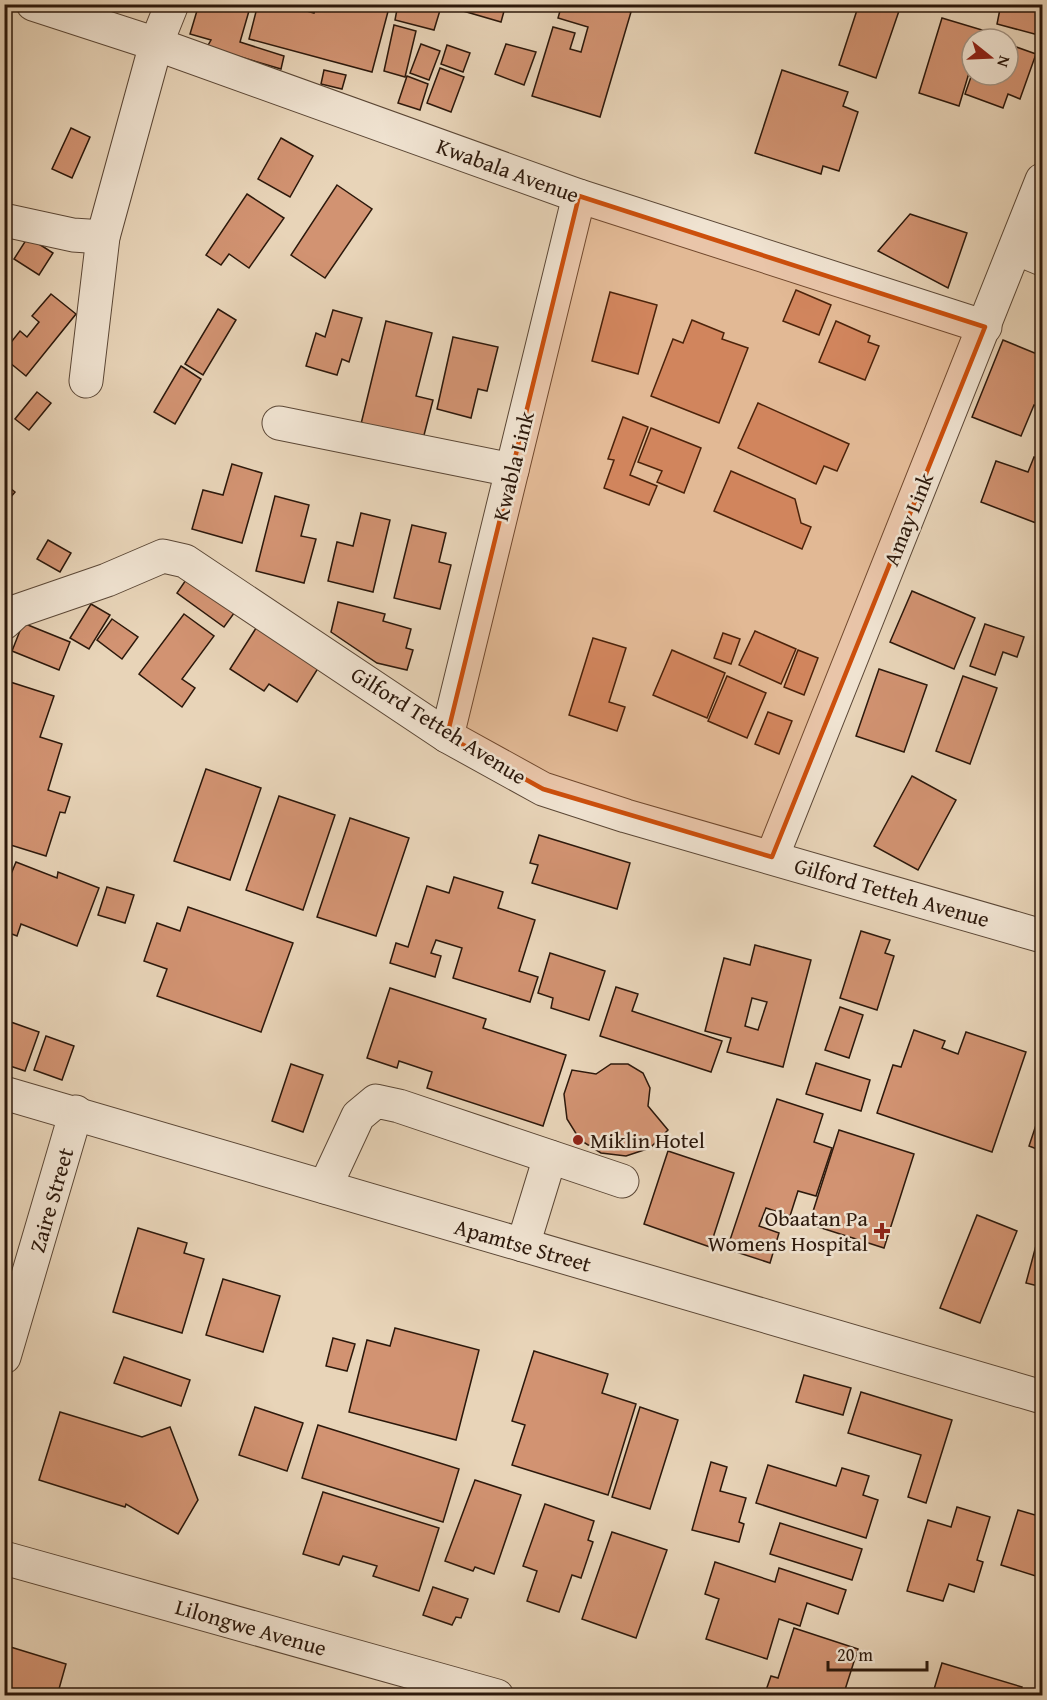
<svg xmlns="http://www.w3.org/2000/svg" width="1047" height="1700" font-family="'Gentium Book Plus',serif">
	<rect width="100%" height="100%" fill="#e8d4b8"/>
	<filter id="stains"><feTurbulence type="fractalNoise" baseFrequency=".00333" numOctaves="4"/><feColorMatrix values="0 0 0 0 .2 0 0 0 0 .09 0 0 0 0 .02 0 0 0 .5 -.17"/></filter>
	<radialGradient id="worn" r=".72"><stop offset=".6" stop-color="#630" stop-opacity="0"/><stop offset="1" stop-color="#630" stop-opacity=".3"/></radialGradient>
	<g fill="#d29372" stroke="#2c180b" stroke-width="1.5" fill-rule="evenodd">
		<polygon points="199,4 251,4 240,42 284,56 281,69 207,47 211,40 190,34"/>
		<polygon points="258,4 282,4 314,13 317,4 390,4 372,72 249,39"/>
		<polygon points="398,4 429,4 441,7 434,30 395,20"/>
		<polygon points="439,4 506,4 501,22"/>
		<polygon points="562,4 586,4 595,8 596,4 606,4 631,12 600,117 532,96 553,27 575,33 570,49 581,52 588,27 558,18"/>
		<polygon points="859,4 890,4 900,8 876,78 839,65"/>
		<polygon points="1001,4 1042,4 1042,36 997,24"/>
		<polygon points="942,18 982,30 979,39 972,39 972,63 959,106 919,93"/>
		<polygon points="394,25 416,31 405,77 384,71"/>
		<polygon points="421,44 440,51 429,80 410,73"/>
		<polygon points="506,44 536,52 524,85 495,74"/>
		<polygon points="1008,44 1036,54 1020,99 1008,94 1003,108 965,94 972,74 1008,75"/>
		<polygon points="447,45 470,53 463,72 441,64"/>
		<polygon points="440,68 464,77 451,112 427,103"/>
		<polygon points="324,70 346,75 342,89 321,84"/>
		<polygon points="782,70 848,92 843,106 858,112 839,171 823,166 821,174 755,153"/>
		<polygon points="407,76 428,84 420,110 398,103"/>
		<polygon points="71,128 90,137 72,178 52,169"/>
		<polygon points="281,138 313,156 290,197 258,179"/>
		<polygon points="337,185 372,209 325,278 291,255"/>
		<polygon points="247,194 284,218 249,268 229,254 221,265 206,255"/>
		<polygon points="910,214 967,233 948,288 878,251"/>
		<polygon points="28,237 53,253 39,275 14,259"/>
		<polygon points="796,290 831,305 819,335 783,321"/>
		<polygon points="610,292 657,305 638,374 592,361"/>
		<polygon points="51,294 76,314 26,376 4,358 4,351 20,331 27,337 39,322 32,316"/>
		<polygon points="218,309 236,320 203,375 185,364"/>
		<polygon points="333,310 362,318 349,362 342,359 337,375 306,366 316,333 325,337"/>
		<polygon points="692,320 724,333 722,339 748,348 719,423 651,396 673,339 683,343"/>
		<polygon points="386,321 432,333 416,396 433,400 423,439 361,424"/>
		<polygon points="836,321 870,336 868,342 879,346 865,380 819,362"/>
		<polygon points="453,337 498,347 487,391 478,389 471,418 437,409"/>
		<polygon points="1003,340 1042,356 1042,409 1034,405 1021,436 972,417"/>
		<polygon points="181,366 201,379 175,424 154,412"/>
		<polygon points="37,392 51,403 29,430 15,419"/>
		<polygon points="758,403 849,444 837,471 824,466 816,484 738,448"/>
		<polygon points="623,417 648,427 630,475 657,486 649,505 604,488 614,460 608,459"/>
		<polygon points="651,428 701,448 684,493 657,482 662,471 638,462"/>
		<polygon points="1034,457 1042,461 1042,505 1036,523 981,502 996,461 1028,472"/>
		<polygon points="232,464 262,473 242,543 192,529 203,490 223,495"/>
		<polygon points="4,471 11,475 4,483"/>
		<polygon points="731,471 795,499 801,523 811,527 802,549 714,511"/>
		<polygon points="4,483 15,492 4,505"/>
		<polygon points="275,496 309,505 301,536 316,539 304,583 256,571"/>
		<polygon points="361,513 390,520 373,592 328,581 337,542 353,546"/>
		<polygon points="412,525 446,533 439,562 451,565 440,609 394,598"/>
		<polygon points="48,540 71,553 60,572 37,559"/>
		<polygon points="192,571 240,605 224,627 177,593"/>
		<polygon points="912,591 975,618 954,669 890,642"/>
		<polygon points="338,602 385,614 383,621 411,629 406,648 413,650 407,670 377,663 331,632"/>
		<polygon points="91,604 110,615 89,649 70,638"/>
		<polygon points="184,614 214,636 182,679 195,688 182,707 139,674"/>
		<polygon points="112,619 138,637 122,659 97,640"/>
		<polygon points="260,622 322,662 297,702 269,684 264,691 230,669"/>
		<polygon points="23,623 70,642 59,670 12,651"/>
		<polygon points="985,624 1024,637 1017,657 1003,652 995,675 970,666"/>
		<polygon points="755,631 796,649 781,684 739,665"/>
		<polygon points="723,633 740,639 731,664 714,658"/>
		<polygon points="593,638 626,648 609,702 625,707 617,731 569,715"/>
		<polygon points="672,650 725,673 707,718 653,695"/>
		<polygon points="798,650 818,658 804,695 784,687"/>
		<polygon points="879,669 927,685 904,752 856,736"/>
		<polygon points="727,676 766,693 747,738 708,721"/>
		<polygon points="963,676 997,688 970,764 936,751"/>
		<polygon points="4,680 54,696 40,737 62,744 48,790 70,797 65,813 60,812 46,856 4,843"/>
		<polygon points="768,712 792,721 779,754 755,744"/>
		<polygon points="206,769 261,788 230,880 174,861"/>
		<polygon points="912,776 956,800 918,870 874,846"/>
		<polygon points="279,796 335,815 303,910 246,890"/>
		<polygon points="350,818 409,838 376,936 317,917"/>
		<polygon points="539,835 630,863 617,909 532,883 538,865 530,863"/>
		<polygon points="16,862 57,878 58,872 99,888 77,946 21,924 17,936 4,931 4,891"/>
		<polygon points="454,877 503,892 498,908 535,920 519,971 538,977 530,1002 453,978 462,948 436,940 431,953 441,956 435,977 390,963 396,943 408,947 427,886 449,893"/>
		<polygon points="107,887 134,895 125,923 98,915"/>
		<polygon points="188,907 293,943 261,1032 157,996 167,969 144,961 157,923 180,931"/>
		<polygon points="861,931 890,940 885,953 894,956 877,1010 840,998"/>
		<path d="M755 945 811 960 783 1067 727 1052 731 1038 705 1031 724 958 750 965ZM752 998 767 1002 758 1030 745 1026Z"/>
		<polygon points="550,953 605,971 589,1020 551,1008 553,998 538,993"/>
		<polygon points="616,987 638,994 632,1011 722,1041 711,1072 600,1036"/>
		<polygon points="390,988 486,1019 483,1028 566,1055 543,1126 427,1088 432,1072 399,1061 397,1068 367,1058"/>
		<polygon points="840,1007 863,1015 849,1058 825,1050"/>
		<polygon points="8,1021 39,1032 25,1071 4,1064 4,1032"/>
		<polygon points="914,1030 945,1041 942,1048 958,1054 966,1032 1026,1052 992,1152 877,1113 893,1065 901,1067"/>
		<polygon points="46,1036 74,1046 62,1080 34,1070"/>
		<polygon points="816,1063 870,1080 861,1111 806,1094"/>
		<polygon points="291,1064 323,1075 303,1132 272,1121"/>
		<polygon points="611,1064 628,1064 643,1073 650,1088 648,1106 668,1130 650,1148 626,1156 601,1153 580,1140 567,1119 564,1094 572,1070 596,1074"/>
		<polygon points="777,1099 823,1114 814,1142 832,1148 816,1196 798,1191 790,1216 766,1208 759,1226 779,1233 770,1263 727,1249"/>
		<polygon points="1042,1107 1042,1151 1029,1146"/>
		<polygon points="839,1130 914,1154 884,1248 809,1224"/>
		<polygon points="668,1151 734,1173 710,1247 644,1224"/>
		<polygon points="977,1215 1017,1231 980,1323 940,1308"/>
		<polygon points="1042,1223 1042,1287 1026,1283"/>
		<polygon points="138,1228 187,1243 184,1253 204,1259 182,1333 113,1312"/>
		<polygon points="223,1279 280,1296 263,1352 206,1335"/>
		<polygon points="395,1328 479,1350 456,1440 349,1412 367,1340 390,1346"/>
		<polygon points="333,1338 355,1344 347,1371 326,1366"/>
		<polygon points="534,1351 608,1374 602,1393 636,1404 608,1495 512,1465 525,1425 512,1421"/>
		<polygon points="124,1357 190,1380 181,1406 114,1383"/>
		<polygon points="804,1375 851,1388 843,1415 796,1402"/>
		<polygon points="861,1392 952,1420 926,1503 908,1497 921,1455 848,1433"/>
		<polygon points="255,1407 303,1423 287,1471 239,1455"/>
		<polygon points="640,1407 678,1420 650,1509 612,1497"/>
		<polygon points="60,1412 142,1437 170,1427 198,1500 178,1534 126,1504 125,1507 39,1480"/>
		<polygon points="318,1425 459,1469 443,1522 302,1478"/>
		<polygon points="711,1462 727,1467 720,1491 746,1498 739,1522 744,1524 739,1542 692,1530"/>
		<polygon points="768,1465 836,1486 842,1468 869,1476 863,1495 878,1500 866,1538 756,1503"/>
		<polygon points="475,1480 521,1495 494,1574 475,1567 473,1571 445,1561"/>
		<polygon points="323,1492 439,1528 419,1591 373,1576 377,1566 343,1556 339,1565 303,1554"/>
		<polygon points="545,1504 594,1521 588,1540 593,1542 581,1578 572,1575 559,1612 527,1601 537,1571 523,1566"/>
		<polygon points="957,1507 990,1517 977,1560 983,1562 974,1592 949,1584 943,1601 907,1591 928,1520 951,1527"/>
		<polygon points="1018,1510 1042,1517 1042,1578 1001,1565"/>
		<polygon points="780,1523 862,1549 852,1580 770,1554"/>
		<polygon points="612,1532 667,1550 636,1638 582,1619"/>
		<polygon points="715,1562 775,1582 779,1568 846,1590 838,1614 807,1603 800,1626 779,1619 767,1659 706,1639 719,1599 705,1594"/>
		<polygon points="433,1587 468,1599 461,1618 456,1617 452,1625 423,1615"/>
		<polygon points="794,1628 858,1649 843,1696 764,1696 771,1676 778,1678"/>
		<polygon points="4,1645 66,1664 57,1696 4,1696"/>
		<polygon points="942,1663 1022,1687 1019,1696 932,1696"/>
	</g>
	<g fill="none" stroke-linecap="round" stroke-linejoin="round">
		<g stroke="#5b4736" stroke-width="35">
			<g id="minor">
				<polyline points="33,4 156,44 579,196 985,327"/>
				<polyline points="4,220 73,235 103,237"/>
				<polyline points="1016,248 1042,259"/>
				<polyline points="86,381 103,237 156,44 172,4"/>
				<polyline points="279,423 512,470"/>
				<polyline points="4,623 17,611 107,580 163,556 185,561 447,736 543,789 626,816 1042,936"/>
				<polyline points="447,736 579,196"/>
				<polyline points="772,857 1042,180"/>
				<polyline points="4,1093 1042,1397"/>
				<polyline points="325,1187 358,1116 376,1101 399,1106 622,1181"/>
				<polyline points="523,1245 550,1157"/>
				<polyline points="4,1357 76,1112"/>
				<polyline points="4,1558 497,1696"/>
			</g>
		</g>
		<use href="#minor" stroke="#f0e3d1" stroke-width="33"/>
	</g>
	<path fill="#cc4f0c" fill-opacity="0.2" stroke="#cc4f0c" stroke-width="4.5" stroke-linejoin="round" d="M579 196 985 327 772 857 543 789 447 736Z"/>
	<g fill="#8f2418" stroke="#f0e3d1" stroke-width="2">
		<circle cx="578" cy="1140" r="6"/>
		<path d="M879 1222h6v6h6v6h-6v6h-6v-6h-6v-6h6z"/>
	</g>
	<g text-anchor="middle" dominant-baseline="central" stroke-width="5" stroke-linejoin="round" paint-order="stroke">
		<g font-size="22" fill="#2c180b" stroke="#f0e3d1">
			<text transform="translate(508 170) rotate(20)">Kwabala Avenue</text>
			<text transform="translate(513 466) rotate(-76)">Kwabla Link</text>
			<text transform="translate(908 519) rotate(-68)">Amay Link</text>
			<text transform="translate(439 725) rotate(32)">Gilford Tetteh Avenue</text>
			<text transform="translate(892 892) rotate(16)">Gilford Tetteh Avenue</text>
			<text transform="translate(51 1200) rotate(-74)">Zaire Street</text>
			<text transform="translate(523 1245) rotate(16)">Apamtse Street</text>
			<text transform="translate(251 1627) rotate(16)">Lilongwe Avenue</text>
		</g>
		<g font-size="22" fill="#2c180b" stroke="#f0e3d1" text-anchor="start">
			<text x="590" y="1140">Miklin Hotel</text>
			<text x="868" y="1218" text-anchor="end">Obaatan Pa<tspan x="868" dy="25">Womens Hospital</tspan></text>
		</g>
	</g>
	<rect width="1047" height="1700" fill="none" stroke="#e8d4b8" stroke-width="24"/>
	<rect x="6" y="6" width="1035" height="1688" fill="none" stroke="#2c180b" stroke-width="3"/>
	<rect x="12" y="12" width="1023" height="1676" fill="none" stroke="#2c180b" stroke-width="1.5"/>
	<g transform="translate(990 57) rotate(108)"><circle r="28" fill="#f0e3d1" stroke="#a29282" stroke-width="1.5"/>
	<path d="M0-4.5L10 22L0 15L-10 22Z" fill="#8f2418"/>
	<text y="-9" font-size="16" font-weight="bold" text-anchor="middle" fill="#2c180b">N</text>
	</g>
	<path d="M828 1661v9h99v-9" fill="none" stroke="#2c180b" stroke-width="3"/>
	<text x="837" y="1661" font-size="18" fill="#2c180b" stroke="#f0e3d1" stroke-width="4.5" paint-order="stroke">20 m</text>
	<rect width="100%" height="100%" filter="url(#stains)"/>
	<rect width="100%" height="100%" fill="url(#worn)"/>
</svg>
